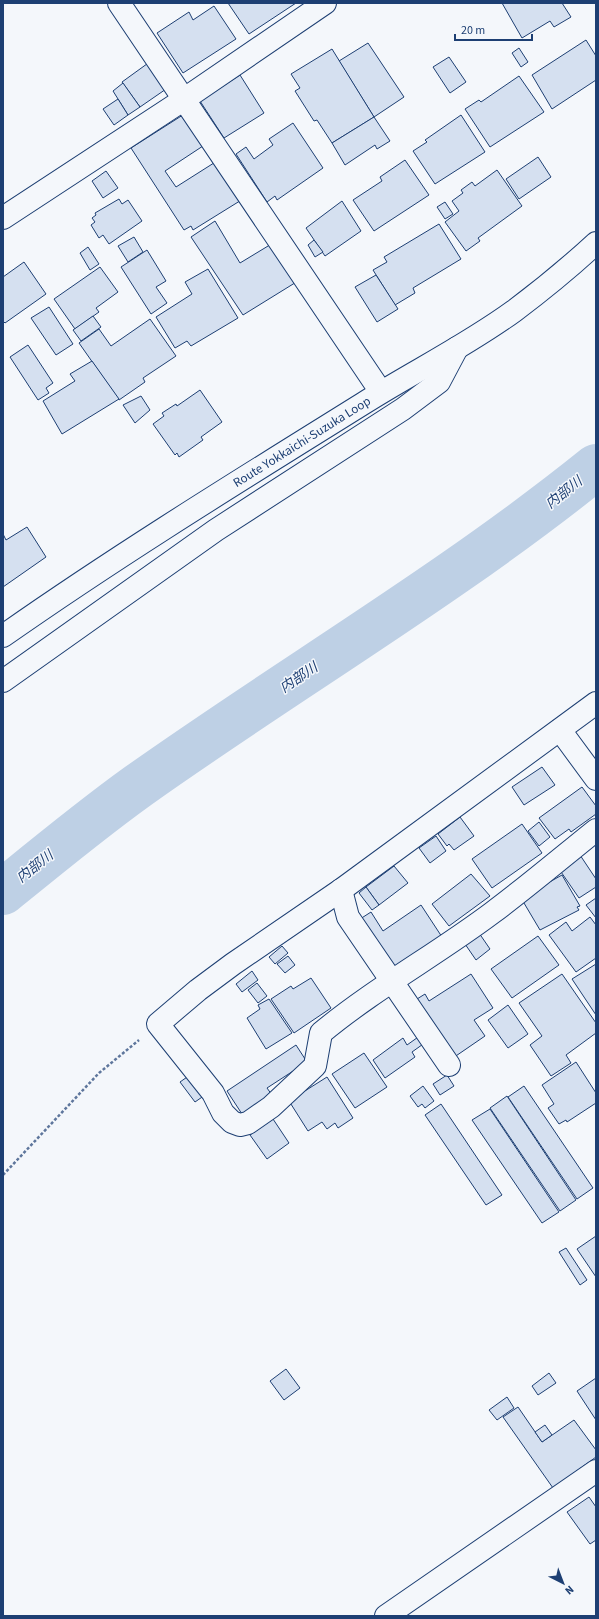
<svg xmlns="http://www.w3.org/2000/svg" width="599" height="1619" font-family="'Source Sans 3','Noto Sans JP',sans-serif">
	<rect width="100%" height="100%" fill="#f4f7fb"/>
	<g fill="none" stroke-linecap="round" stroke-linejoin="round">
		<path stroke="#bed0e5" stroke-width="46" d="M3 892C47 856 92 819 138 786 290 678 451 584 596 467"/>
	</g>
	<g fill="#d5e0f0" stroke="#1d3f73">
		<polygon points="228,3 296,3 249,34"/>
		<polygon points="502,3 562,3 571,17 554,27 550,21 522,38"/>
		<polygon points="214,6 236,39 183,73 157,33 189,12 193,20"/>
		<polygon points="586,40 596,56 596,80 552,109 532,75"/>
		<polygon points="368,43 404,97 374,117 339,61"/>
		<polygon points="519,48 528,62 521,67 512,53"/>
		<polygon points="332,49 374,117 332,143 317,120 314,121 295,91 300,88 291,74"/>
		<polygon points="449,57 466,82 450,93 433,67"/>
		<polygon points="151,61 169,87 140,107 122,82"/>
		<polygon points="240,75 264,113 224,138 200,101"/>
		<polygon points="519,76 544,112 490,147 465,109 479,100 481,102"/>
		<polygon points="123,83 140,107 128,115 113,91"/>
		<polygon points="118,99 128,115 114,125 103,109"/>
		<polygon points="186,113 206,144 165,171 176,187 217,161 243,199 193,230 191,226 184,230 131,148"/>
		<polygon points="461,115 485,152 435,184 413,151 427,142 425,140"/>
		<polygon points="374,117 390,141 377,149 375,145 345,165 332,143"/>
		<polygon points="293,123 323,168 277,200 275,196 267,202 236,154 246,147 254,159 273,145 269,139"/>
		<polygon points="538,157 551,177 519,199 506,179"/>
		<polygon points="405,160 429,195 374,231 353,200 382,181 380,177"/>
		<polygon points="497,170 522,206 478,238 480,241 466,251 445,222 459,211 452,201 463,193 461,190 472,182 475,186"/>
		<polygon points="106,171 118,188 103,198 92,181"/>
		<polygon points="119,199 122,204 128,200 142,221 109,244 103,235 99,238 91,225 95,222 92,218 96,215 95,213"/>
		<polygon points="342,201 361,231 325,256 306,228"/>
		<polygon points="445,202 453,214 445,219 437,207"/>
		<polygon points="215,221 240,263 273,243 298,281 243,315 191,237"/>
		<polygon points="439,224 461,259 413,288 415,293 395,305 373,270 387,262 384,257"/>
		<polygon points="134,237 143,252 128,262 118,246"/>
		<polygon points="314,240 323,252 315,257 308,245"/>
		<polygon points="88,247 99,264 90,270 80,253"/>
		<polygon points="147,250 166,281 156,287 167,303 151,314 121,267"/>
		<polygon points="24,262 46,294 5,323 3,321 3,277"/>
		<polygon points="100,267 118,292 96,308 99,312 75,329 54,299"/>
		<polygon points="208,269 238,318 191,346 187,341 175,348 156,317 192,294 185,282"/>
		<polygon points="376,275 398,309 377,322 355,287"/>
		<polygon points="49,307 73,344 56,355 31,318"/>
		<polygon points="93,316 101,327 81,341 73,330"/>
		<polygon points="150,319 176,356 143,378 145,382 119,400 79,343 99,329 111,346"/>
		<polygon points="28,345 53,383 46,388 49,393 38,400 10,357"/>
		<polygon points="92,361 119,399 62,434 43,401 75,381 70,374"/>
		<polygon points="200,390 222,422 201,437 203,440 179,457 177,453 175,455 153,424 164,416 162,413 176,404 177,406"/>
		<polygon points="141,396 150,410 135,423 123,405"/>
		<polygon points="27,527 46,557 3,587 3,534 6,540"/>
		<polygon points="542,767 555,785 524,805 512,787"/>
		<polygon points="582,787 596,806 596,814 571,832 569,829 555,839 539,818"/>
		<polygon points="460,817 474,836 454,850 449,844 447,846 438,834"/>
		<polygon points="539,822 550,837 539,846 528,831"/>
		<polygon points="522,824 542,853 492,888 472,859"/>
		<polygon points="436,836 446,851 430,863 419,848"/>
		<polygon points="580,855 596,879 596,887 579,898 559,869"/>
		<polygon points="394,866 408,883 379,905 366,887"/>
		<polygon points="471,874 490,896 449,926 432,904"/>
		<polygon points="562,875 580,906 577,907 579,910 540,930 521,898"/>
		<polygon points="366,887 379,905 372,910 359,893"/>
		<polygon points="596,898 596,918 586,905"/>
		<polygon points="421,905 442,937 391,972 357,921 371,912 383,931"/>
		<polygon points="590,917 596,925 596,958 576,972 549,935 566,922 572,931"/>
		<polygon points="479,933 490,949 476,960 465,944"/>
		<polygon points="538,936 559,965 512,998 491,969"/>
		<polygon points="282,946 288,953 275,964 269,957"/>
		<polygon points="288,956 295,965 285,973 277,964"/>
		<polygon points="596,964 596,1015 572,979"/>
		<polygon points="252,971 258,980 242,992 236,984"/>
		<polygon points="471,974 493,1008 474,1020 485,1036 450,1060 417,999 425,994 429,1001"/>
		<polygon points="562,974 596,1023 596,1033 566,1055 571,1063 551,1076 530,1045 542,1036 519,1003"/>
		<polygon points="311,978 331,1008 294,1033 271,999 291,986 293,989"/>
		<polygon points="257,983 267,996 258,1003 248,990"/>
		<polygon points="269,999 292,1033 266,1049 247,1018 260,1009 258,1005"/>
		<polygon points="508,1005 528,1034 508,1048 488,1020"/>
		<polygon points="421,1035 426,1042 412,1052 415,1057 385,1078 373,1060 403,1038 407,1045"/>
		<polygon points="296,1045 307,1062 267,1088 272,1095 242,1114 227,1091"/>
		<polygon points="364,1053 387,1087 355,1108 332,1074"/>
		<polygon points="576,1062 596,1093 596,1103 567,1122 566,1120 559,1124 548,1108 554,1104 542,1085"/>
		<polygon points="190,1075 205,1095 195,1102 180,1082"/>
		<polygon points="447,1075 454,1086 440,1095 433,1084"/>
		<polygon points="327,1077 353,1118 338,1128 335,1123 327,1129 322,1122 308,1131 289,1101"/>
		<polygon points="423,1086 434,1101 425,1108 422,1104 418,1107 410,1096"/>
		<polygon points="524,1086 593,1188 577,1199 508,1097"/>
		<polygon points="507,1096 576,1200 560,1211 490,1108"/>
		<polygon points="441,1104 502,1195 486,1205 425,1115"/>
		<polygon points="490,1109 559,1212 542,1223 472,1120"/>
		<polygon points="273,1119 289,1143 267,1159 250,1135"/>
		<polygon points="596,1236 596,1277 577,1249"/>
		<polygon points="566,1248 587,1280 580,1285 559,1252"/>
		<polygon points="286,1369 300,1388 284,1400 270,1381"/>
		<polygon points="549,1373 556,1383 538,1395 532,1386"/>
		<polygon points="596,1378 596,1420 577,1391"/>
		<polygon points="507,1397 514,1408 497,1420 489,1410"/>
		<polygon points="518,1407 542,1442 574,1420 596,1450 596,1457 553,1488 503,1417"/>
		<polygon points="545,1425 552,1435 542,1442 535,1432"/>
		<polygon points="589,1497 596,1507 596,1540 590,1544 567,1512"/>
	</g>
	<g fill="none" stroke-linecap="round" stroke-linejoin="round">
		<g stroke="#1d3f73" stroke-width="24">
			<g id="street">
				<polyline points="119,3 381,392"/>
				<polyline points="3,218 183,100 325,3"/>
				<polyline points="3,681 216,530 403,409 439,382 457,348"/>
				<path d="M596 703 341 890 233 964 198 990 158 1024 213 1093 223 1113 232 1122 240 1125 248 1123 271 1107 315 1066 321 1033C374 989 436 955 492 913 527 887 561 858 596 830"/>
				<polyline points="560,730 596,779"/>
				<polyline points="341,890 348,917 449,1065"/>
				<polyline points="386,1616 596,1471"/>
			</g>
		</g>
		<g stroke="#1d3f73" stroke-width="24">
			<path id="primary" d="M3 636C120 554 242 479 364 403 413 372 466 346 514 311 542 290 570 267 596 243"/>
		</g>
		<polyline stroke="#5e769c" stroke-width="2.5" stroke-dasharray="3 2" stroke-linecap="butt" points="3,1175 99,1073 139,1040"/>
		<use href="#street" stroke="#f4f7fb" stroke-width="22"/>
		<use href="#primary" stroke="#f4f7fb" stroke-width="22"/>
	</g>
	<g text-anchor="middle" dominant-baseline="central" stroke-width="3" stroke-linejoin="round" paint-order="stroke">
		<g font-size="13" fill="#1d3f73" stroke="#f4f7fb">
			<text transform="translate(302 442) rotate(-32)">Route Yokkaichi-Suzuka Loop</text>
		</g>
		<g font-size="14" font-style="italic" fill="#1d3f73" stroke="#f4f7fb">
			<text transform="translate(564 493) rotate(-38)">内部川</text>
			<text transform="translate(299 678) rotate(-34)">内部川</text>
			<text transform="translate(35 867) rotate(-38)">内部川</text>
		</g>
	</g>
	<rect width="599" height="1619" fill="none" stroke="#1d3f73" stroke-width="8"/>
	<g transform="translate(563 1583) rotate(138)" stroke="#f4f7fb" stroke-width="3" paint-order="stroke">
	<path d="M0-3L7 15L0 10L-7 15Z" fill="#1d3f73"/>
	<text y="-6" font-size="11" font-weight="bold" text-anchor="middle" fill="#1d3f73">N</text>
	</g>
	<path d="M455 34v6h77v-6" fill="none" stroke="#1d3f73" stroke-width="2"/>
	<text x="461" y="34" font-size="12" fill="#1d3f73" stroke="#f4f7fb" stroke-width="3" paint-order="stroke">20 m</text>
</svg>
